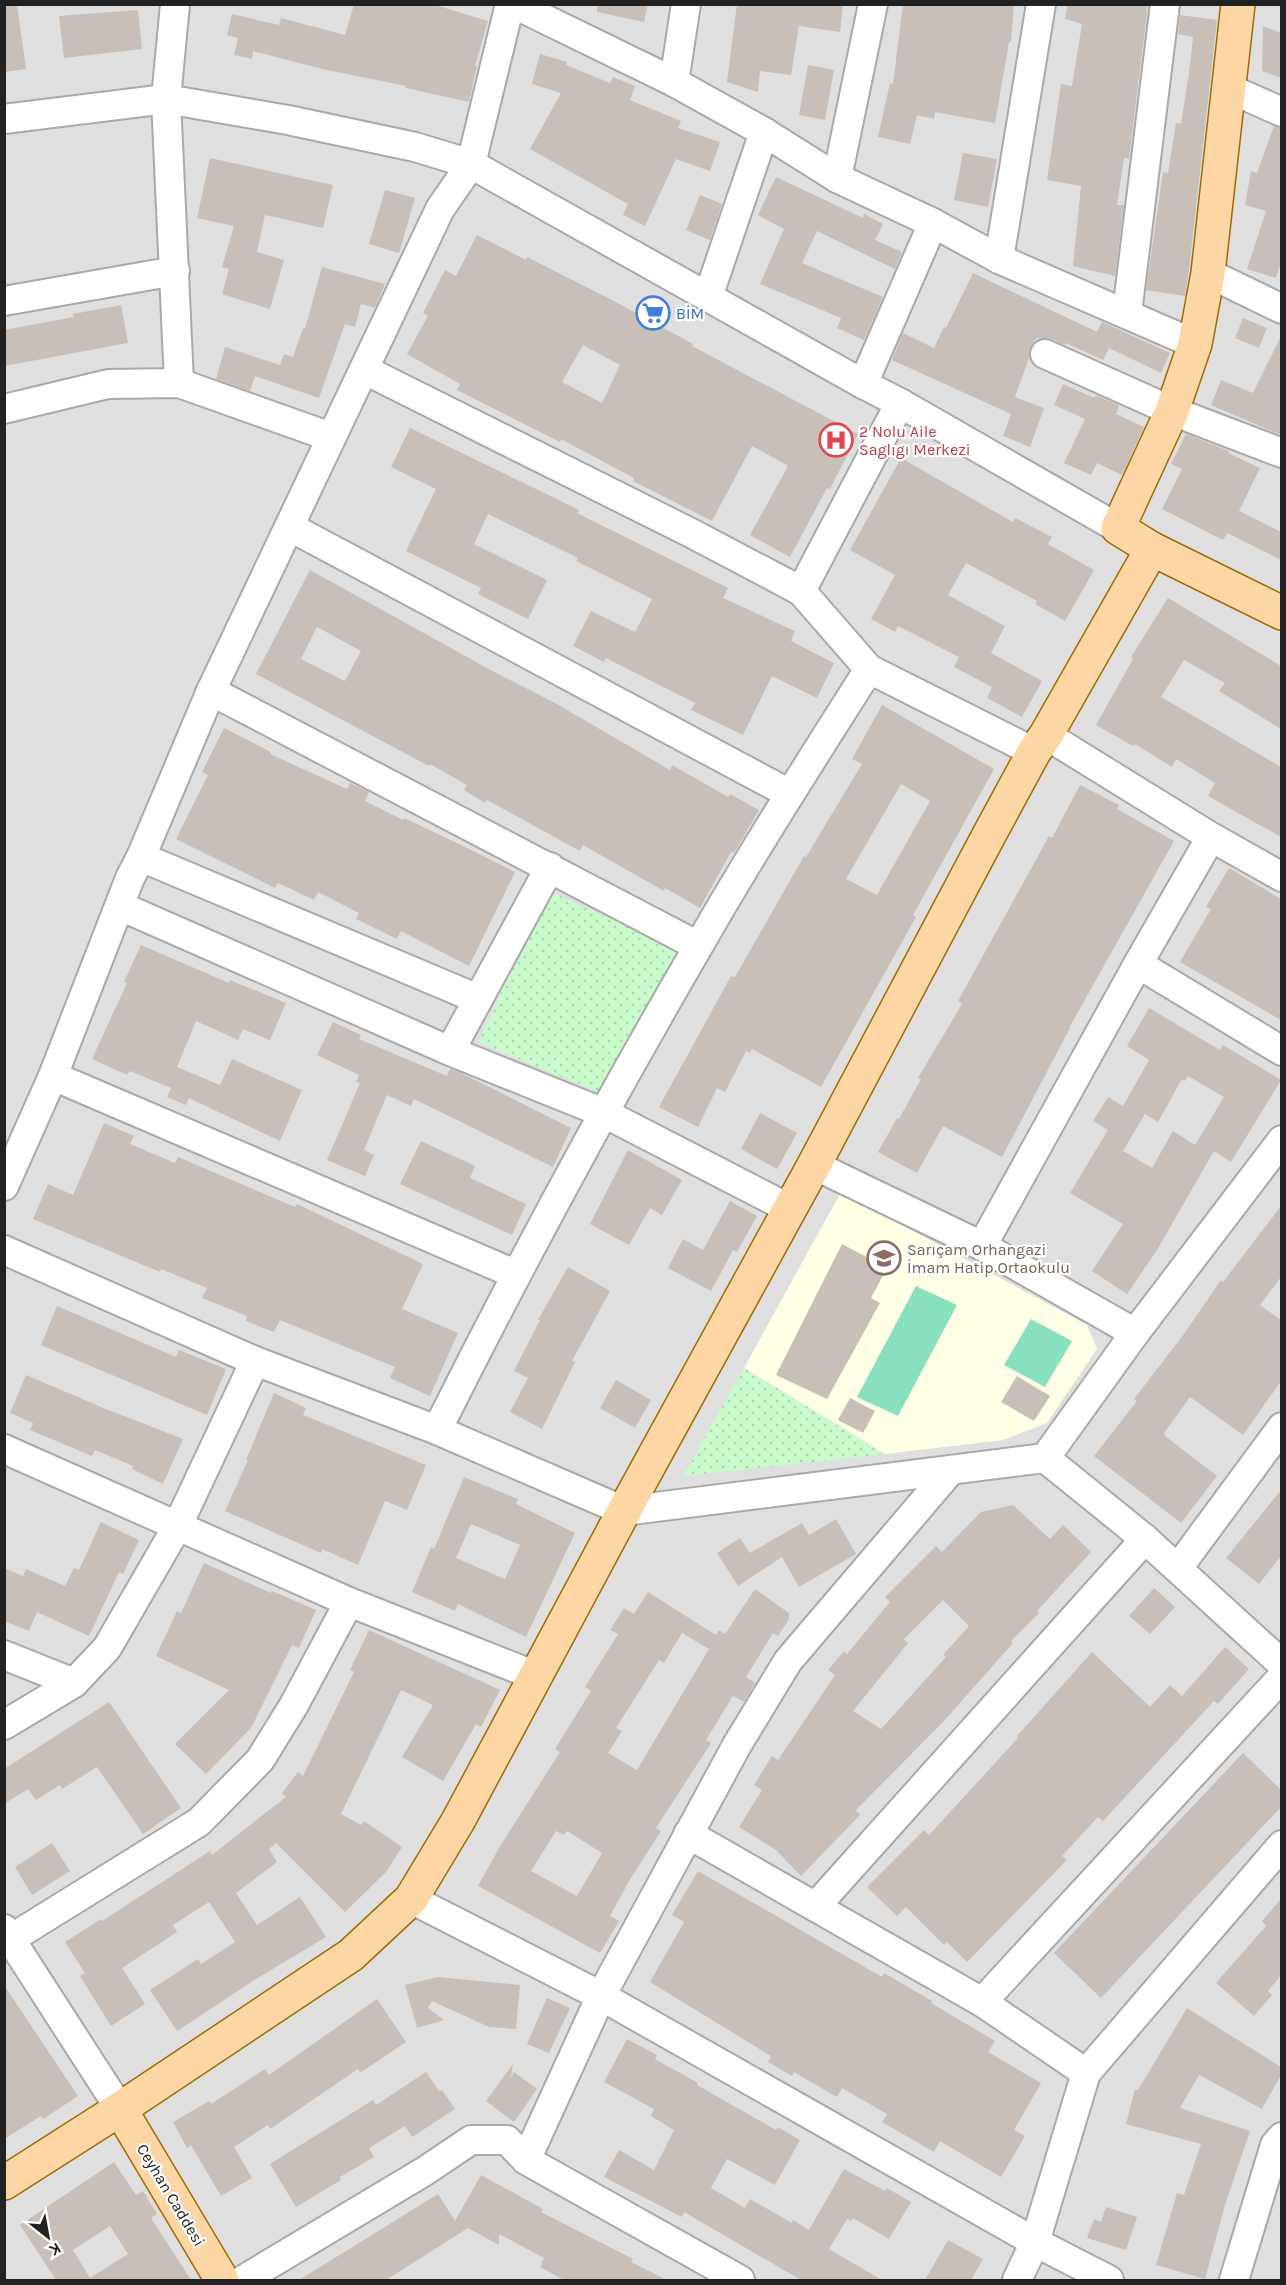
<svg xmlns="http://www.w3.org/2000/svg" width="1286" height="2285" font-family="Karla,sans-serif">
	<defs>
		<pattern id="park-dots" width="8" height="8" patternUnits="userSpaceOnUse" patternTransform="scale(1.5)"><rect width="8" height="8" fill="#c8facc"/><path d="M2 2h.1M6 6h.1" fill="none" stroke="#acd6af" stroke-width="1.8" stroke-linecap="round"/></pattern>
	</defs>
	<rect width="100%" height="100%" fill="#f2efe9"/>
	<rect fill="#e0dfdf" x="5" y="5" width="1276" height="2275"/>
	<polygon fill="#ffffe5" points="841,1192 1087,1325 1097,1349 1047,1423 1003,1440 885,1454 744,1368"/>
	<g fill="url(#park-dots)">
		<polygon points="549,891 680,950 605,1095 478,1042"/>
		<polygon points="744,1368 885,1454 683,1476"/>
	</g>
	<g fill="#88e0be">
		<polygon points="916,1286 957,1305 898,1416 857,1397"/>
		<polygon points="1031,1319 1072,1341 1045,1387 1004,1365"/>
	</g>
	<g fill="#c7bfb8" fill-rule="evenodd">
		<polygon points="4,4 17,4 26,69 4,72"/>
		<polygon points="354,4 432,4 488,21 475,66 477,66 469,102 406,88 406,86 322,69 253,51 252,59 234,55 238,38 227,35 232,14 279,25 281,18 345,35"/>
		<polygon points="597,4 648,4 644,22 597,12"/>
		<polygon points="737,4 843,4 840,32 799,26 791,75 760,71 758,92 727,82"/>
		<polygon points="903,4 1014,4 1011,42 1009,42 995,123 935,112 934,119 917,115 910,144 878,137 890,83 893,84"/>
		<polygon points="1068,4 1148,4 1129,159 1124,158 1117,205 1124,205 1115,276 1073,266 1081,186 1047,180 1061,84 1072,86 1082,24 1065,19"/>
		<polygon points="138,10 142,49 64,58 59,16"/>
		<polygon points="1180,15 1217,20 1189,270 1185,296 1146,290 1163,172 1168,173 1176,123 1181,124 1189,73 1193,37 1178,34"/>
		<polygon points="1263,26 1281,33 1281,78 1262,71"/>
		<polygon points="540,54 567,62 566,65 610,83 613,77 635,86 630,100 681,121 678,128 720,142 710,171 676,159 645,226 623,215 628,204 530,149 561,93 532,84"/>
		<polygon points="808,65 834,70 825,120 799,115"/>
		<polygon points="1274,126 1281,128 1281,262 1276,278 1247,269 1266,211 1245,205 1251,171 1257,173"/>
		<polygon points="963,153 997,159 988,207 954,200"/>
		<polygon points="210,158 333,185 323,228 265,215 257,252 284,260 270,309 222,294 229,269 222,267 234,226 197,218"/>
		<polygon points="776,177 863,218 864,214 883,224 875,240 902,252 895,269 817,231 802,263 883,297 864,340 837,328 841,318 760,284 784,229 758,215"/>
		<polygon points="385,190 415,198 399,253 369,244"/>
		<polygon points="700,195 722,204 710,240 686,230"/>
		<path d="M477 235 526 260 527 257 610 299 693 344 692 346 858 434 830 489 827 488 790 557 750 535 787 468V465L752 446 712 521 633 481 634 478 561 439 560 442 457 390 460 384 407 354 428 316 423 313 445 270 456 276ZM583 345 620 365 602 403 562 382Z"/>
		<polygon points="322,267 385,284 375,308 361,304 355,327 345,324 319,398 255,376 250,391 216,379 225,347 280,365 284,354 293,357 303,328 305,329"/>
		<polygon points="973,273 1097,332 1102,322 1170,353 1161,373 1109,348 1103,360 1066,343 1065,345 1051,339 1037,338 1030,348 1029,358 1015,397 1044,408 1030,447 1003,436 1011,414 892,360 903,333 934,348 944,327 946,328"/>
		<polygon points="121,305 128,343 4,366 4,330 74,317 73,314"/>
		<polygon points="1243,318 1267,328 1259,348 1235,338"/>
		<polygon points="1281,336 1281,435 1211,405 1221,380 1253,393"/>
		<polygon points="1063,384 1094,398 1096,395 1119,405 1116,414 1144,427 1122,475 1097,463 1091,475 1064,463 1085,419 1054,405"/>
		<polygon points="410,428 563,502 579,510 577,513 728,588 723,598 795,631 791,641 834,663 817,698 772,676 743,735 691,710 695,703 606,658 604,662 573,646 591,611 635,632 652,599 576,561 578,558 488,514 474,544 547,580 528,619 478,594 481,588 406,551 436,489 391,467"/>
		<polygon points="1186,434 1229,451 1228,453 1260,468 1239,511 1281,532 1281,560 1227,533 1223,540 1162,509 1182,469 1171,464"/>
		<polygon points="901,458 1013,522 1015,518 1052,537 1048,544 1094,570 1065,621 1035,604 1037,601 966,563 948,595 1005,626 991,653 1042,681 1022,717 987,698 992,687 954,667 959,657 898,626 895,632 871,619 895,575 850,550"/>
		<path d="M310 570 496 673 555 703 670 770 672 765 728 797 730 794 759 810 734 853 731 852 700 908 665 888 664 891 583 845 580 851 487 800 485 803 464 790 467 785 430 764 429 766 256 674ZM317 627 361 651 345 681 301 659Z"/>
		<polygon points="1168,598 1281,666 1281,729 1219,691 1225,683 1184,660 1161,697 1281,767 1281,837 1208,796 1215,783 1176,759 1172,767 1135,744 1133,746 1096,725 1133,659 1131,657"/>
		<path d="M882 705 994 769 913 915 916 917 821 1087 752 1049 750 1053 746 1051 725 1092 717 1088 698 1127 659 1107 731 976 735 977 804 856 806 857 862 764 852 759ZM901 784 930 801 877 895 846 879Z"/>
		<polygon points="224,728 271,752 270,754 347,789 350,783 369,792 365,801 403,820 404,818 459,844 515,872 469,966 401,931 397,939 356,919 359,913 318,892 314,900 278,883 275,888 176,839 208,775 202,772"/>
		<polygon points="1080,785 1119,805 1117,809 1174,841 1069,1028 1070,1028 1002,1157 943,1126 917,1173 878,1152 897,1118 899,1119 921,1079 918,1078 962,1004 958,1001 1038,856 1049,836 1052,838"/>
		<polygon points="1229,868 1281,899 1281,1020 1180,962 1211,909 1206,907"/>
		<polygon points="141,945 229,983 230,980 286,1003 270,1040 243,1029 238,1040 196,1021 177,1067 220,1085 232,1059 302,1090 280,1141 189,1098 186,1105 167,1097 171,1088 130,1071 127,1075 92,1059 127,983 124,982"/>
		<path d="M1149 1008 1220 1050 1223 1045 1281 1080 1231 1162 1214 1151 1157 1250 1127 1294 1092 1271 1123 1224 1070 1193 1108 1130 1093 1121 1108 1097 1123 1106 1149 1060 1127 1046ZM1188 1076 1224 1097 1195 1145 1173 1131 1152 1168 1123 1151 1145 1114 1158 1122 1182 1079 1185 1081Z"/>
		<polygon points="333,1022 361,1035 359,1039 447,1076 450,1069 459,1072 571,1128 553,1167 414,1099 411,1106 387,1095 364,1150 374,1155 365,1176 327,1160 360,1083 356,1082 359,1075 317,1055"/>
		<polygon points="760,1113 797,1133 777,1169 741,1149"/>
		<polygon points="104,1123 134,1136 130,1144 175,1163 178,1157 295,1207 297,1204 423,1264 402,1309 458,1333 430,1396 390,1378 395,1367 280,1320 274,1332 246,1321 247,1316 202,1298 207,1288 161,1269 160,1272 33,1219 48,1184 73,1195"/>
		<polygon points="421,1141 475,1166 470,1178 526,1204 512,1235 400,1184"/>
		<polygon points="628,1150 682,1180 662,1215 650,1208 629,1245 590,1224"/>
		<polygon points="730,1201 757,1216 737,1252 733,1250 711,1291 668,1268 683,1239 703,1250"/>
		<polygon points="1281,1206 1281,1277 1260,1305 1281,1320 1281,1381 1243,1435 1190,1397 1164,1433 1165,1436 1217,1476 1181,1523 1094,1456 1137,1401 1134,1399 1184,1334 1221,1280 1223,1282"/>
		<polygon points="842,1244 887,1268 871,1298 880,1303 827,1399 776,1375"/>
		<polygon points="568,1267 610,1291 572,1361 575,1362 542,1429 510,1412 528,1378 514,1371 540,1320 538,1320"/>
		<polygon points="57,1306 176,1357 179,1350 226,1369 207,1415 41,1345"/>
		<polygon points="26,1375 106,1409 183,1439 163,1484 132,1469 133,1466 95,1450 92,1456 30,1430 33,1423 10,1413"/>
		<polygon points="1017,1376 1050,1396 1034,1421 1001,1402"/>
		<polygon points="616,1380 651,1400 635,1428 600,1408"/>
		<polygon points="274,1393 306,1408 303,1415 426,1465 407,1510 385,1501 358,1565 322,1549 321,1553 225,1511 248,1460 246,1460"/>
		<polygon points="850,1398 875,1411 863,1433 838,1420"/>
		<path d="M464 1477 518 1499 516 1504 575 1533 526 1637 458 1604 455 1611 412 1592 431 1547 434 1549ZM471 1524 520 1545 505 1579 456 1558Z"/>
		<polygon points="1281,1490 1281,1556 1259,1584 1226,1558"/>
		<path d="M1013 1505 1050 1539 1063 1525 1091 1552 1037 1611 1039 1613 1011 1641 1013 1643 943 1722 856 1810 860 1815 801 1876 776 1850 739 1827 762 1790 754 1785 772 1756 778 1760 835 1675 828 1670 844 1651 847 1654 890 1602 885 1597 936 1546 942 1552 981 1512ZM943 1600 969 1626 943 1655 946 1657 881 1729 853 1711 908 1643 904 1639Z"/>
		<polygon points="836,1519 856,1554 799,1587 782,1557 738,1586 717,1553 740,1538 750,1553 802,1523 809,1535"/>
		<polygon points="101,1522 139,1540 123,1574 119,1572 89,1636 37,1612 29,1631 4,1621 4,1568 23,1576 26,1569 65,1586 74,1568 79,1570"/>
		<polygon points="204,1563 271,1593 272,1591 316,1610 299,1648 292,1645 251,1728 206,1774 175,1744 229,1690 156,1656 177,1611 181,1613"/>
		<polygon points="1154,1588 1175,1607 1150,1634 1129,1616"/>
		<path d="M755 1589 789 1613V1619L778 1636 773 1633 746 1677 755 1683 744 1702 733 1696 706 1740 711 1743 656 1828 661 1831 629 1881 610 1916 619 1921 600 1953 478 1886 499 1848 560 1752 555 1749 591 1691 585 1687 618 1634 610 1630 624 1608 634 1614 648 1592 716 1635 719 1630 725 1634ZM682 1633 709 1649 637 1770 608 1753 622 1731 616 1728 659 1660 664 1663ZM556 1831 564 1835 567 1831 602 1853 577 1896 531 1871Z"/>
		<polygon points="369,1630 500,1690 481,1727 476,1724 443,1781 402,1757 433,1705 401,1690 341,1814 361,1825 364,1821 402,1847 386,1872 345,1912 276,1843 269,1849 277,1862 236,1893 257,1925 300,1897 326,1937 256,1979 177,2031 150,1990 198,1959 201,1964 235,1942 209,1902 173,1925 177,1932 122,1968 145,2004 111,2026 80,1976 85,1973 65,1942 101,1919 102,1921 210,1851 212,1855 286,1797 282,1793 298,1772 303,1776 354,1672 350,1670"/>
		<polygon points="1225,1647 1249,1669 1218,1704 1214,1701 1103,1821 1098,1817 1062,1856 1067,1860 967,1962 947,1942 944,1945 906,1907 897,1916 867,1887 924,1830 929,1835 1018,1738 1017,1736 1092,1652 1150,1707 1170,1685 1182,1696"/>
		<polygon points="109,1702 181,1808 143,1834 97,1767 62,1789 60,1785 36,1800 28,1789 4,1804 4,1769"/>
		<polygon points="1243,1753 1281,1790 1281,1807 1101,1998 1054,1953"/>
		<polygon points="52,1843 70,1871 32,1895 15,1867"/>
		<polygon points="698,1871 882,1977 884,1973 932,2001 931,2003 995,2041 988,2052 1041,2083 1014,2130 1025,2136 1001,2177 940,2141 934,2152 882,2122 887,2114 842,2088 837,2097 794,2072 792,2076 768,2062 771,2056 650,1982 684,1922 672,1915"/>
		<polygon points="1281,1899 1281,1975 1268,1991 1272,1995 1254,2016 1216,1983 1266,1926 1262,1921"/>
		<polygon points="438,1977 520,1985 516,2029 489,2027 432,2001 428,2008 444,2020 417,2028 405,1985"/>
		<polygon points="4,1985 78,2096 43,2119 41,2116 4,2139"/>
		<polygon points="547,1998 570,2008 549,2053 527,2044"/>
		<polygon points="377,1999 406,2042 360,2073 358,2069 270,2129 268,2125 234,2147 252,2178 221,2196 191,2145 187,2148 173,2122 209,2101 211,2104 265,2069 269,2075"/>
		<polygon points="1187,2008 1281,2067 1281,2075 1262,2109 1199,2075 1180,2108 1250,2131 1225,2205 1205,2279 1156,2265 1177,2193 1184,2195 1201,2144 1126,2124 1135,2089 1138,2090"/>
		<polygon points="627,2039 657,2055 655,2059 698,2083 697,2085 776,2130 778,2127 800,2140 775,2185 727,2159 711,2188 745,2208 750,2199 792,2223 793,2220 809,2230 844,2169 885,2191 887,2188 911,2202 889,2239 853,2218 851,2221 847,2219 829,2249 882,2280 801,2280 684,2212 682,2217 604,2177 619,2150 654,2170 674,2130 651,2116 654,2109 604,2082"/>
		<polygon points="513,2064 511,2078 514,2072 537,2089 514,2122 486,2101"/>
		<polygon points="426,2072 439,2091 442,2090 455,2109 412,2137 405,2126 369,2148 374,2157 340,2177 341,2180 296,2207 270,2164 373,2100 376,2105"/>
		<path d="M114 2162 136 2195 143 2191 157 2214 151 2218 191 2280H56L20 2225ZM110 2226 128 2254 90 2278 73 2250Z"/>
		<polygon points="481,2175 543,2209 541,2212 633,2259 631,2262 667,2280 564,2280 540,2267 544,2258 499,2234 499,2245 468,2228 386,2280 299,2280 438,2194 455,2221"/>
		<polygon points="1106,2207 1137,2217 1126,2250 1087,2238 1094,2219 1101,2222"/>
		<polygon points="948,2240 983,2259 971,2280 925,2280"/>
	</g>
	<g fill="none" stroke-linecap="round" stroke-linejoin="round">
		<g stroke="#a9a9a9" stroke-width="32">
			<g id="minor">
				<polyline points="175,4 166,99 179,383"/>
				<polyline points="514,4 674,82 764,132 837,178 933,223 999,259 1195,344"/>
				<polyline points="674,82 686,4"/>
				<polyline points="1228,88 1282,112"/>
				<polyline points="4,119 166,99 288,120 415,147 471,164 863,384 900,403 1118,528"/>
				<polyline points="837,178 873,4"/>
				<polyline points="999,259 1041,4"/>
				<polyline points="1208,273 1282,309"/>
				<polyline points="708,297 764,132"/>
				<polyline points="4,301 175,271"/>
				<polyline points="1127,313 1165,4"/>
				<polyline points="1045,354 1172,411 1282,453"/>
				<polyline points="365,370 693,534 801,591 869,669 1034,752"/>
				<polyline points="863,384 933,223"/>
				<polyline points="4,409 108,384 179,383 331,437"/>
				<polyline points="290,527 790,794"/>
				<polyline points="801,591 900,403"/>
				<polyline points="211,691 698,946"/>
				<polyline points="1046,735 1211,837 1282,877"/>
				<polyline points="141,857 478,999"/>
				<polyline points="120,906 450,1051 604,1113 790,1209"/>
				<polyline points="1138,964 1282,1051"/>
				<polyline points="450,1051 550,867"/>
				<polyline points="53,1076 515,1274"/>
				<polyline points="814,1165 982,1246 1135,1333"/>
				<polyline points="4,1186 53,1076 130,878 141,857 211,691 440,209 471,164 510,4"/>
				<polyline points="982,1246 1138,964 1211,837"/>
				<polyline points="4,1250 255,1361 437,1430 624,1511 1045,1458 1145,1539 1282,1664"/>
				<path d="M437 1430C519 1266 606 1105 698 947 752 852 811 761 869 669"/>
				<polyline points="4,1449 349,1602 536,1676"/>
				<polyline points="1045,1458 1135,1333 1282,1140"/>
				<polyline points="1178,1568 1282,1427"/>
				<polyline points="4,1655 74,1683"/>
				<polyline points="4,1725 74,1683 107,1648 177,1527 255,1361"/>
				<polyline points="688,1834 982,2002 1086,2073"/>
				<polyline points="411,1899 601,1996 1035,2242 1109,2280"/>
				<polyline points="816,1906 1145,1539"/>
				<polyline points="4,1929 120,2109"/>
				<polyline points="4,1943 199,1822 260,1760 294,1705 349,1602"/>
				<polyline points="982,2002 1282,1677"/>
				<polyline points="526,2160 601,1996 737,1745 788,1661 950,1471"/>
				<polyline points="243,2280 425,2171 471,2140 507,2140 526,2160 740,2280"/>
				<polyline points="1017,2280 1035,2242 1086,2073 1282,1845"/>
				<polyline points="1234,2280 1275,2145 1282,2137"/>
			</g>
		</g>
		<g stroke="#a06b00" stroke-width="36">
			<g id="major">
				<polyline points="1238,4 1208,273 1195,344 1172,411 1118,528 1152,549 1282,613"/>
				<polyline points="120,2109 222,2280"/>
				<polyline points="4,2183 120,2109 351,1955 411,1899 458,1821 624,1511 814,1165 989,835 1034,752 1046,735 1152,549"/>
			</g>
		</g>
		<use href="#minor" stroke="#fff" stroke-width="28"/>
		<use href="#major" stroke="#fcd6a4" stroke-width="33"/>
	</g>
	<defs>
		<g id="supermarket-ring" transform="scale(1.725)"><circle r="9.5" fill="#fff" stroke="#3f7fe0" stroke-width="1.5"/><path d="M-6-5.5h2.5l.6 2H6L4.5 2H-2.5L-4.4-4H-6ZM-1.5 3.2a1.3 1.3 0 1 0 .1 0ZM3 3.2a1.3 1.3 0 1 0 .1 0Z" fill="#3f7fe0"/></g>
		<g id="hospital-ring" transform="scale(1.725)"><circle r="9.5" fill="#fff" stroke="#e0444e" stroke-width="1.5"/><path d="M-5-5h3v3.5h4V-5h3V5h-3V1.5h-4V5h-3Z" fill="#e0444e"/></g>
		<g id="school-ring" transform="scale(1.725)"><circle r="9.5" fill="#fff" stroke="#8d6e63" stroke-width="1.5"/><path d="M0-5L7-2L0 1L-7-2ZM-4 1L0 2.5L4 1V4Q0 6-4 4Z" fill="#8d6e63"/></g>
	</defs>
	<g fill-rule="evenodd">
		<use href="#supermarket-ring" x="653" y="313"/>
		<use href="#hospital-ring" x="836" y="440"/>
		<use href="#school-ring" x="884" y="1258"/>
	</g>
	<g text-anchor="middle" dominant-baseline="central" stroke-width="4.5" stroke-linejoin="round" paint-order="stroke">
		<g font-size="16" fill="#366cbe" stroke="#fff" text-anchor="start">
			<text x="676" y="313">BİM</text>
		</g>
		<g font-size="16" fill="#be3a42" stroke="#fff" text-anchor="start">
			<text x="859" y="431">2 Nolu Aile<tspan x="859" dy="18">Saglıgı Merkezi</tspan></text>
		</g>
		<g font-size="16" fill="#785e54" stroke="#fff" text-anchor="start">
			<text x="907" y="1249">Sarıçam Orhangazi<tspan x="907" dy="18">İmam Hatip Ortaokulu</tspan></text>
		</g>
		<g font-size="16" fill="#222" stroke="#fff">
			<text transform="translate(171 2195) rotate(59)">Ceyhan Caddesi</text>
		</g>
	</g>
	<rect width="1286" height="2285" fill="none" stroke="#222222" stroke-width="12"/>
	<g transform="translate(48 2237) rotate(149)" stroke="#ffffff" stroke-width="4.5" paint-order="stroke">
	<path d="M0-4.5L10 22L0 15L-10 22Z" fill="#222222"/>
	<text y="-9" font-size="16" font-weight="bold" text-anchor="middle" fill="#222222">K</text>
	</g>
</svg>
